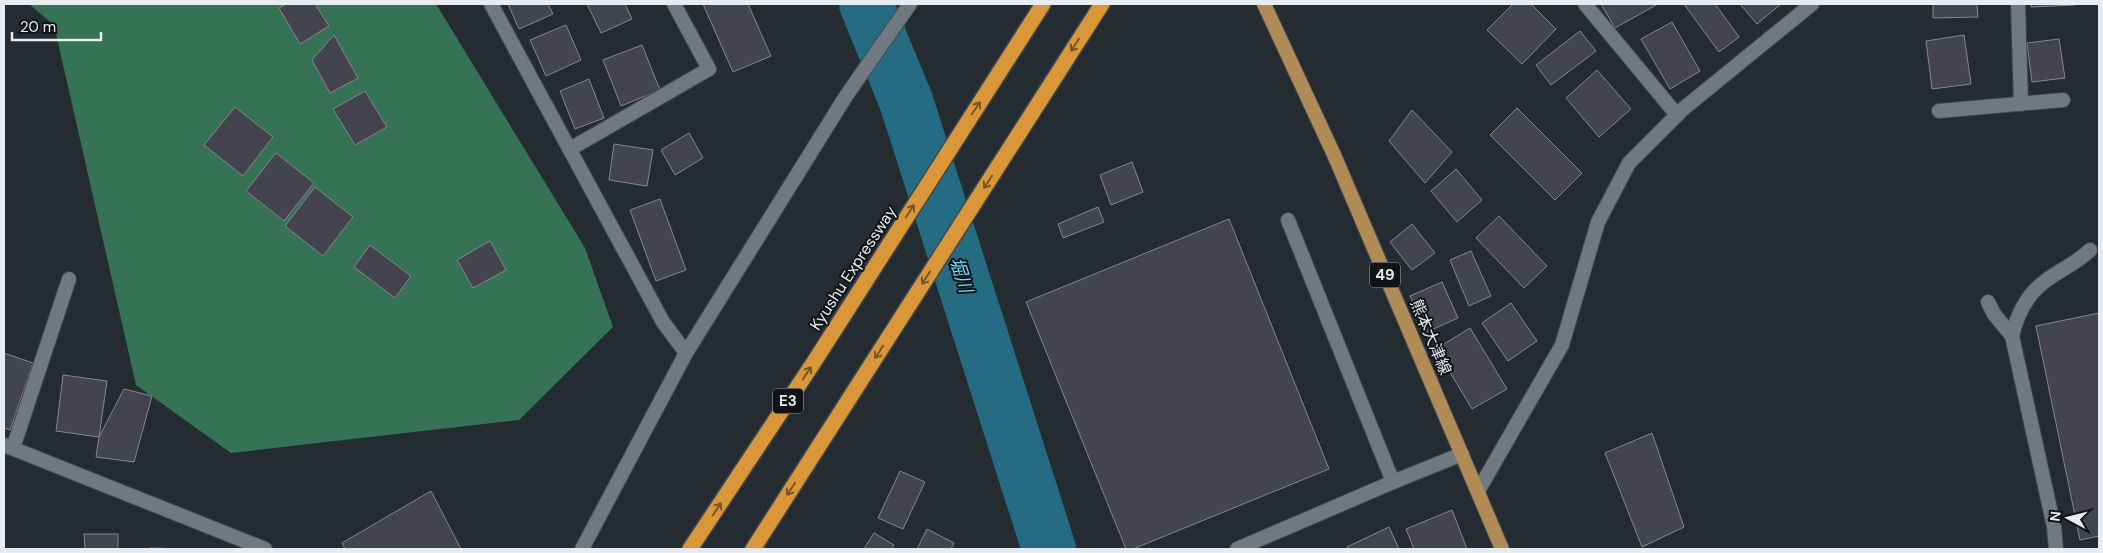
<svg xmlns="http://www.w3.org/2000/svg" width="2103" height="553" font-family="'DM Sans','Noto Sans JP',sans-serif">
	<rect width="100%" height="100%" fill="#242c32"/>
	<polygon fill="#367256" points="29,4 436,4 585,248 613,327 519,420 231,453 136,385 54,25"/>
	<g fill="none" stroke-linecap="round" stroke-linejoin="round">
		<polyline stroke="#256c82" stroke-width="54" points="866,4 906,101 1049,549"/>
	</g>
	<g fill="#43444d" stroke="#858691">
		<polygon points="286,4 315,4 329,26 300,44 279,8"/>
		<polygon points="508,4 548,4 553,14 519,29"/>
		<polygon points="587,4 625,4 632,19 601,33"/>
		<polygon points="703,4 748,4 771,56 733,72"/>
		<polygon points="1513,4 1531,4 1556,29 1522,64 1487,30"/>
		<polygon points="1601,4 1658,4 1615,28"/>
		<polygon points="1684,4 1715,4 1739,37 1719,52"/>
		<polygon points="1740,4 1781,4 1757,24"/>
		<polygon points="1933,4 1977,4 1978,17 1933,18"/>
		<polygon points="2031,4 2074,4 2075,5 2031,7"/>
		<polygon points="1672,22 1700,71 1670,89 1641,39"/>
		<polygon points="566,25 581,60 546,76 530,40"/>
		<polygon points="1580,31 1596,51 1551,85 1536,65"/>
		<polygon points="334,35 358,78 330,93 312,60"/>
		<polygon points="1964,35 1971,84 1932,89 1926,41"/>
		<polygon points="2059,39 2065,78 2032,82 2027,43"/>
		<polygon points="642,45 660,90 621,106 603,60"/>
		<polygon points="1597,70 1631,109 1599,137 1566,98"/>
		<polygon points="589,79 604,118 575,129 560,91"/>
		<polygon points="365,91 387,127 355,145 333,109"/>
		<polygon points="235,107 273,137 243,176 204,145"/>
		<polygon points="1517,108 1582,173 1555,200 1490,135"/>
		<polygon points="1412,110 1452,152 1425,183 1389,141"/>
		<polygon points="689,133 703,158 675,175 661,150"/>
		<polygon points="614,144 653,150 647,186 609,180"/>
		<polygon points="276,153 314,183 284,221 246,191"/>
		<polygon points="1132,162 1143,192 1111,205 1100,175"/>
		<polygon points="1456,169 1482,200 1457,222 1431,191"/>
		<polygon points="315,187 353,217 323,256 285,226"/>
		<polygon points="660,199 686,270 656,281 630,210"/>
		<polygon points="1098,207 1104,222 1063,238 1058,224"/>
		<polygon points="1499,216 1547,266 1524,288 1476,238"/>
		<polygon points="1229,219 1329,469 1133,549 1126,549 1026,302"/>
		<polygon points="1412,224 1435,253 1412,270 1390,242"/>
		<polygon points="490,241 506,270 473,288 457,260"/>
		<polygon points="370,245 411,276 395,298 354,267"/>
		<polygon points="1471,251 1491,296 1469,306 1450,260"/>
		<polygon points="1442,282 1458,318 1427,332 1410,296"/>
		<polygon points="1511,303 1537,341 1508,361 1482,323"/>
		<polygon points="2099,313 2099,536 2080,540 2036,326"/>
		<polygon points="1470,328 1507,389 1472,409 1436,349"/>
		<polygon points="4,353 33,363 10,430 4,428"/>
		<polygon points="63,375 107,381 99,437 56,431"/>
		<polygon points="124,389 152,396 134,462 96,457 99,437"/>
		<polygon points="1652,433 1684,527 1642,547 1605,453"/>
		<polygon points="900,471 925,482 903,529 878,518"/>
		<polygon points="431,491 461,549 345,549 342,543"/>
		<polygon points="1452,510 1467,549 1414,549 1406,529"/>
		<polygon points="1389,527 1399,549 1348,549 1347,547"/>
		<polygon points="927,529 954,543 951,549 917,549"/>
		<polygon points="874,533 894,545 891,549 864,549"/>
		<polygon points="84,534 118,534 118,549 85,549"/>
		<polygon points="150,548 186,549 150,549"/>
	</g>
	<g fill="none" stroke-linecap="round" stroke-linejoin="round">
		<g stroke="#41484e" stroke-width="16">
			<g id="service">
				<polyline points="1288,220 1393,482 1462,454"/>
				<path d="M1988 302 1994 314 2012 336C2017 315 2027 295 2044 282 2059 270 2076 264 2090 250"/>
				<polyline points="1237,549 1393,482"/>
			</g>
		</g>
		<g stroke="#41484e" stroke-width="16">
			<g id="minor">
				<polyline points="491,4 663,322 686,353"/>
				<polyline points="1585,4 1677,115"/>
				<polyline points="2018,4 2021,104"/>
				<polyline points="1939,111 2063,100"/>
				<polyline points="570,149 709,69 674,4"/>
				<polyline points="2012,336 2054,527 2056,549"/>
				<polyline points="4,445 265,549"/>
				<polyline points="13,448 69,279"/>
				<polyline points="1478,491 1562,345 1598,222 1629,163 1683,109 1812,4"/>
				<polyline points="582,549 686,353 846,96 910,4"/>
			</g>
		</g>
		<g stroke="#41484e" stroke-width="16">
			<polyline id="primary" points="1264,4 1335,157 1502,549"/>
		</g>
		<g stroke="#41484e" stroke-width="18">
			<g id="motorway">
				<polyline points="690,549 814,362 1043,4"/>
				<polyline points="753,549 1102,4"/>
			</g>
		</g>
		<use href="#service" stroke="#707981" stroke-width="14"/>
		<use href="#minor" stroke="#707981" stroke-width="14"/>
		<use href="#primary" stroke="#b08b56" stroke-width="14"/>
		<use href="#motorway" stroke="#da9739" stroke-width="15"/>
	</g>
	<defs><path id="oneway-shaft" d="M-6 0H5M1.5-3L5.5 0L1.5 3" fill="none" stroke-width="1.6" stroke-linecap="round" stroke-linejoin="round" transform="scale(1.25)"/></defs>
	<g stroke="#755628">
		<use href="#oneway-shaft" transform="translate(1075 45) rotate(123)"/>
		<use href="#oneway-shaft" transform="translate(976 108) rotate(-57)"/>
		<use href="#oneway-shaft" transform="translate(988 182) rotate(123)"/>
		<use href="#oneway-shaft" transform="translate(910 211) rotate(-57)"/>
		<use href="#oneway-shaft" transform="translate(926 278) rotate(122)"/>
		<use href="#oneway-shaft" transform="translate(879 352) rotate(123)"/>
		<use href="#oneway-shaft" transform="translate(807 373) rotate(-57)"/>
		<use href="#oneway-shaft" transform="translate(791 489) rotate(123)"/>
		<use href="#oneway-shaft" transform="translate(717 509) rotate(-57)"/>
	</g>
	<g text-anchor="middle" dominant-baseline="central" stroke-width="4" stroke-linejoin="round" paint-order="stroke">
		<g fill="#101417" stroke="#a6abb0" stroke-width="1">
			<rect x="1370" y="262.5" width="30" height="25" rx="4"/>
			<rect x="773" y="388.5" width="30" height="25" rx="4"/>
		</g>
		<g font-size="15" font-weight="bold" fill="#e7ecf1">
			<text x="1385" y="275">49</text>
			<text x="788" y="401">E3</text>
		</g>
		<g font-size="16" fill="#e7ecf1" stroke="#101417">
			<text transform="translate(853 268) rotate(-57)">Kyushu Expressway</text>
			<text transform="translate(1431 337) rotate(67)">熊本大津線</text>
		</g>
		<g font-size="18" font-style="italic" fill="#71d8fb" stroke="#101417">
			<text transform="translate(961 275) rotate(72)">堀川</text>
		</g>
	</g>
	<rect width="2103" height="553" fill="none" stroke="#e7ecf1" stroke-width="10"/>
	<g transform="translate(2068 518) rotate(277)" stroke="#101417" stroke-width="4" paint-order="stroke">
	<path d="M0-4L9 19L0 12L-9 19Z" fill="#e7ecf1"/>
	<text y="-8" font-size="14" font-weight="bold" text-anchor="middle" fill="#e7ecf1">N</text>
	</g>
	<path d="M12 32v8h89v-8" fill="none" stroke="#e7ecf1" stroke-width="2.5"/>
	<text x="20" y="32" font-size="15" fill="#e7ecf1" stroke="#101417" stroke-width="4" paint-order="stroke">20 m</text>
</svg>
